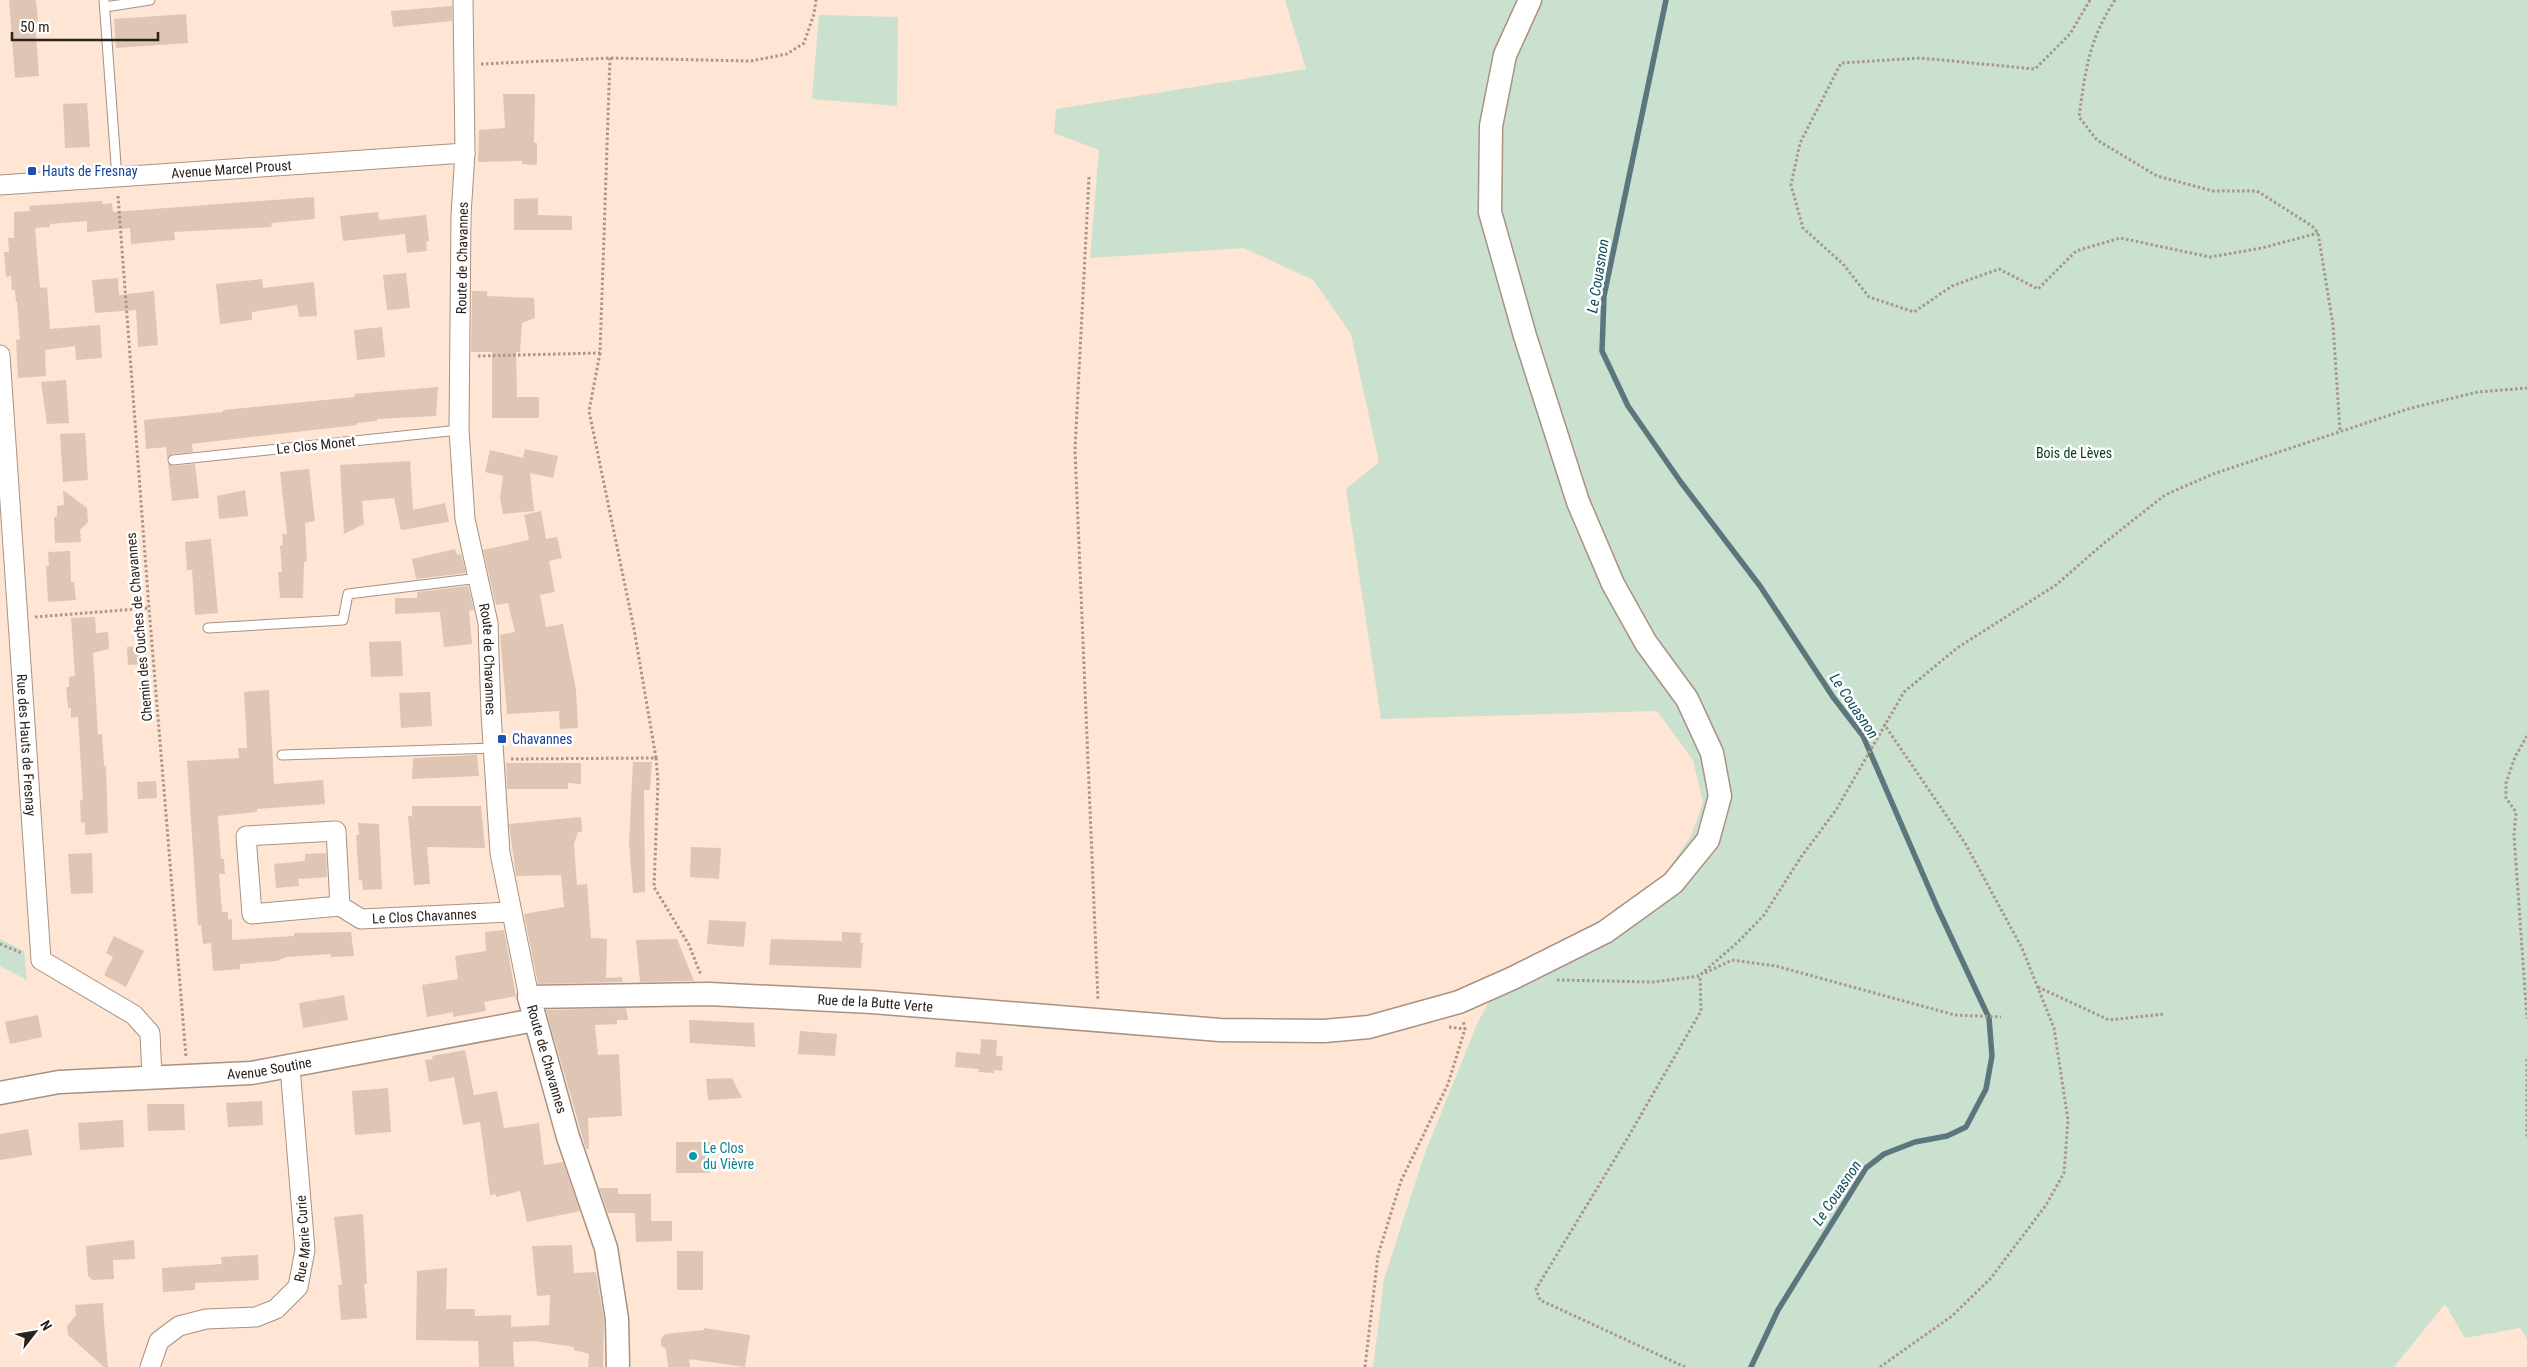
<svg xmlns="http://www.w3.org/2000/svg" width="2527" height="1367" font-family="'Roboto Condensed',sans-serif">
	<rect width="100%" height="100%" fill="#ffe5d4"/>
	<g fill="#c9e1ce">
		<polygon points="1285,0 2527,0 2527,1339 2520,1328 2465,1338 2445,1304 2394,1367 1373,1367 1384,1279 1425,1153 1477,1024 1494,993 1613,941 1684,889 1719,847 1729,786 1701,745 1710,798 1699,838 1661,880 1691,836 1703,803 1693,760 1657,711 1381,719 1346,489 1379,462 1351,334 1313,280 1244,248 1090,258 1099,150 1054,133 1056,109 1306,69"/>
		<polygon points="819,15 898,17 897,106 812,99"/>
		<polygon points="0,939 24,951 27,980 0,966"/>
	</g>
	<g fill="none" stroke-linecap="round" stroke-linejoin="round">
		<polyline stroke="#5c767e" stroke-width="5.5" points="1666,0 1604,296 1602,351 1628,406 1680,481 1760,586 1833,697 1863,736 1938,909 1989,1018 1992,1056 1986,1089 1966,1127 1947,1136 1915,1142 1884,1154 1866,1168 1778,1310 1751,1367"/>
	</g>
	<g fill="#dec5b4">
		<polygon points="9,0 36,0 38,21 35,22 39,76 15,78"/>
		<polygon points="452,6 452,21 393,27 391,11"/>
		<polygon points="186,14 188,43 116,48 114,19"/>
		<polygon points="503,94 535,94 534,143 537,143 537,165 522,164 522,161 478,162 479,130 505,128"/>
		<polygon points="87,103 90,147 65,148 63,104"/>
		<polygon points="314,197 315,219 271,223 272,227 174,232 175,240 131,244 130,228 87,232 87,221 50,224 50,227 35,228 40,288 47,287 50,329 100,325 102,358 76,360 75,346 45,350 46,376 18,378 16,340 20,339 17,302 16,302 15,290 12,290 11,276 6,277 4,252 9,252 8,238 14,238 14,212 30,211 29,206 102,201 103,204 112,203 113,212"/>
		<polygon points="538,198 538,215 572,216 572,230 514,230 514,199"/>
		<polygon points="378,212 379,220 426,215 429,241 426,242 427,251 407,253 405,234 343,241 340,216"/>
		<polygon points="406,273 410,308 387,310 383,275"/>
		<polygon points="118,278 119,295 154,291 158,345 138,347 136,310 95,313 92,280"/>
		<polygon points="262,279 263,288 314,282 317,316 299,317 297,305 252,312 252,320 220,324 216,284"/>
		<polygon points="472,291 487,291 487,296 534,298 535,318 522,323 520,352 516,352 517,397 539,397 539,418 492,418 492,352 471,352"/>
		<polygon points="382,327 385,357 357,360 354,330"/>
		<polygon points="66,380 69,423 47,424 41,382"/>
		<polygon points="438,387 436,416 377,419 377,421 357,423 357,425 199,443 192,444 193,452 172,454 167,458 166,447 146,449 144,420 223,412 223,410 355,397 354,394"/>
		<polygon points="85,433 88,480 63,482 60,434"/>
		<polygon points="525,449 558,456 553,478 530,473 534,511 503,514 500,498 503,476 485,472 490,450 523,458"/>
		<polygon points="410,461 413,510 445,503 449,522 401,530 394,498 362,501 364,524 344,534 340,465"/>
		<polygon points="168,463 174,466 195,464 199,498 172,501"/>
		<polygon points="309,469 315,521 305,523 307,561 304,562 303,598 280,598 278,572 282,572 280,546 283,545 282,534 287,534 280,472"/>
		<polygon points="63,490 87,508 88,522 80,530 81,542 55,543 54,517 57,517 57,506 64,505"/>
		<polygon points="245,490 248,516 219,519 217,496"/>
		<polygon points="541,511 546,539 557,537 562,558 549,561 555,592 540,595 546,627 563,624 576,690 578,728 560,729 559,711 507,714 500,635 515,632 508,603 496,605 483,550 529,540 524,515"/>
		<polygon points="211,539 218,613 195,615 192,570 187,570 185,542"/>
		<polygon points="455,549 457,555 461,554 466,573 416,579 412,559"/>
		<polygon points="70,551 71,582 74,582 76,600 48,602 46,566 49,566 48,552"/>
		<polygon points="468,586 474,610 469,611 472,644 444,647 440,612 395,614 395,598 417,598 417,592"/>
		<polygon points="95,617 96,633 108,632 109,649 93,653 98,734 102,734 104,766 106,766 108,833 85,835 85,822 81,823 80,800 83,800 78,717 71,718 71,708 68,708 66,687 69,687 69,677 75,676 71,618"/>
		<polygon points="401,641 403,676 371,677 369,642"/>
		<polygon points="146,646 147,664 128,665 127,647"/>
		<polygon points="269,690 274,784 323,780 325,804 257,809 257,812 218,816 221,859 224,859 225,874 219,874 222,912 228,912 228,920 232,919 232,940 294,936 294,933 351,932 354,956 331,957 330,954 286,957 277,961 240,964 240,969 213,971 211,943 203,944 201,925 198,925 187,761 239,758 238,748 247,748 244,692"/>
		<polygon points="430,692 432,726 401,728 399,693"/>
		<polygon points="477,755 479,776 412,779 413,758"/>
		<polygon points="633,762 652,762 650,790 644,790 645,892 633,893 629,843"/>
		<polygon points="506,763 581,763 581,784 568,783 568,789 507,789"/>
		<polygon points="156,781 157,798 138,799 137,782"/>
		<polygon points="412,806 481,806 485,848 427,847 430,884 414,885 408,816 412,816"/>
		<polygon points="581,817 582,832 578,832 574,844 577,885 587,884 591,938 607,939 606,978 622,977 623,982 538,984 524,914 564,907 561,875 516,876 509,824"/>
		<polygon points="358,823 379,824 382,889 363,890 362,880 359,881 356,835 359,835"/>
		<polygon points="691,847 721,848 719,879 690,877"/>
		<polygon points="92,853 93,893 71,894 68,854"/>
		<polygon points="326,853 327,877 298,879 299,886 276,888 274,864 305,861 305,854"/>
		<polygon points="709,920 746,922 744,947 707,944"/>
		<polygon points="504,930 516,996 484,1002 486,1011 453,1017 453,1012 427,1017 422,985 458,979 455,956 486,951 485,932"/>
		<polygon points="842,932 861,933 860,943 863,943 861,968 769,965 771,939 842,941"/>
		<polygon points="114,936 144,951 126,987 104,975 113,957 106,953"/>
		<polygon points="677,939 694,981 640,982 636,940"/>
		<polygon points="344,995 348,1020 303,1028 299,1003"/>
		<polygon points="626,1008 628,1020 617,1020 617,1024 595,1025 598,1055 619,1054 622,1116 588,1118 589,1149 586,1149 546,1010"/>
		<polygon points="38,1015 42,1037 10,1044 5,1022"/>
		<polygon points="689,1020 754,1023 755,1047 690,1043"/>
		<polygon points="800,1031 837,1034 835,1056 798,1054"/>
		<polygon points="981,1039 997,1040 996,1056 1003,1056 1002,1071 994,1070 994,1073 978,1072 979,1069 955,1067 956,1052 980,1054"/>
		<polygon points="465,1050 474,1095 497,1091 504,1128 539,1123 544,1165 563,1162 580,1211 527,1222 520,1191 496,1197 496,1194 490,1195 480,1122 463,1125 454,1077 429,1082 425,1060 433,1059 432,1056"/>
		<polygon points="732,1078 742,1098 708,1100 706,1079"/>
		<polygon points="388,1088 391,1132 355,1135 352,1091"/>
		<polygon points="262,1101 263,1125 228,1127 226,1103"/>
		<polygon points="147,1104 184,1104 185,1130 148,1131"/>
		<polygon points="123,1120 124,1147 80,1150 78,1123"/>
		<polygon points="28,1129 32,1155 0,1160 0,1134"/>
		<rect x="676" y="1142" width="34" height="31"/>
		<polygon points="599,1188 618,1188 618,1194 651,1194 651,1221 672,1221 672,1241 636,1242 635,1213 608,1213"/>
		<polygon points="363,1214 367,1284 364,1284 367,1318 341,1320 338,1285 342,1285 334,1217"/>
		<polygon points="134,1240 135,1259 113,1260 114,1279 93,1280 88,1276 86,1246"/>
		<polygon points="572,1245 574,1273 596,1272 604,1320 603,1367 588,1367 589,1354 574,1350 574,1347 535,1341 513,1342 514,1367 479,1367 478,1341 416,1340 417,1271 447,1268 446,1309 475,1309 475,1316 511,1315 511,1327 549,1325 550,1295 537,1296 532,1246"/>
		<rect x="677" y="1251" width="26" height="39"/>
		<polygon points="258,1255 259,1280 195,1283 195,1290 163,1292 162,1268 222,1264 221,1257"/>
		<polygon points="103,1303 104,1322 108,1367 104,1367 68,1335 67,1326 76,1315 75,1305"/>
		<polygon points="704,1328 750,1335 745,1367 689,1359 690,1367 668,1367 666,1349 661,1346 661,1339 665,1334 704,1330"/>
	</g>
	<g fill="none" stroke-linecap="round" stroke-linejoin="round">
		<g stroke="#a99281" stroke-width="11">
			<g id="service">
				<polyline points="104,0 117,178"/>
				<polyline points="105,7 150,0"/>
				<polyline points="173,460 459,430"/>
				<polyline points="208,628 343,620 348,594 479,578"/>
				<polyline points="282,755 494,748"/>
			</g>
		</g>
		<g stroke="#a99281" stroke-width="21">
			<g id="minor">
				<path id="s1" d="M463 0 465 153 461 215 459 430 465 519 488 623 491 713 500 853 529 997"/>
				<path id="s2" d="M0 185 465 153"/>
				<path id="s3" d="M0 355 41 960 134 1015 150 1033 152 1077"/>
				<path id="s4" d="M340 906 336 831 246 836 252 914 340 906 361 919 511 912"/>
				<path id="s5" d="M150 1367 159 1341 179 1326 206 1319 256 1317 276 1309 298 1287 305 1250 290 1067"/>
			</g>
		</g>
		<g stroke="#a99281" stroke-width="25">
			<g id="tertiary">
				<path id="s6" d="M0 1093 59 1082 251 1073 535 1020"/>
				<path id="s7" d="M618 1367 617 1319 606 1248 568 1137 529 997 709 994 872 1002 1220 1030 1324 1031 1369 1027 1459 1002 1513 978 1605 932 1673 883 1708 840 1720 796 1712 753 1687 699 1646 643 1613 584 1578 502 1525 336 1490 212 1491 126 1505 55 1530 0"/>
			</g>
		</g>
		<g stroke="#a99689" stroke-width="3" stroke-dasharray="2.5 2.5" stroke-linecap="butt">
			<polyline points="2090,0 2070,34 2035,69 1920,58 1841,63 1800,143 1791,185 1803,228 1843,264 1869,297 1914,312 1952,286 1999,269 2038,289 2076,251 2120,238 2210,257 2262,248 2318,233"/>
			<path d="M2115 0C2089 39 2085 72 2079 117L2097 140 2157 176 2213 191H2257L2312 226 2318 233 2333 325 2340 431"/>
			<polyline points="481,64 610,58 751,61 787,54 804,43 814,14 816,0"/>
			<polyline points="1089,177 1075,450 1098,1001"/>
			<polyline points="118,196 149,608 186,1057"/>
			<polyline points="478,356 600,353 610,58"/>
			<polyline points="35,617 149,608"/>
			<polyline points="2527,736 2515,757 2506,783 2506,798 2516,812 2514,835 2527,1019"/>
			<polyline points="656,758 658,782 654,887 689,945 701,975"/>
			<polyline points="511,759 656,758 634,629 589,411 600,353"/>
			<polyline points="0,944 22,953"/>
			<polyline points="1705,973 1732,960 1776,966 1955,1015 2001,1017"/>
			<polyline points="1557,980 1654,982 1699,976 1738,942 1764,915 1801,857 1836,810 1904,692 1957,648 2056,585 2103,544 2165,495 2213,474 2411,408 2478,392 2527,388"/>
			<polyline points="2038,987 2109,1020 2164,1014"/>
			<polyline points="1449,1027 1465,1029"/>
			<polyline points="2527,1059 2527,1138"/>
			<polyline points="1365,1367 1378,1255 1401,1181 1448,1084 1465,1029 1463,1020"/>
			<polyline points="1685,1367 1540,1300 1536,1289 1627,1139 1701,1011 1700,976"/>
			<polyline points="1880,1367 1952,1316 1991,1278 2046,1205 2064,1173 2068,1120 2054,1028 2022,948 1965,843 1884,724"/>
		</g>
		<use href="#service" stroke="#fff" stroke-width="9"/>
		<use href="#minor" stroke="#fff" stroke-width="19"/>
		<use href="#tertiary" stroke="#fff" stroke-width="22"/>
	</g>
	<g fill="#1a4fb4" stroke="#fff" stroke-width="2">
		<rect x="27" y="166" width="10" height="10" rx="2.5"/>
		<rect x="497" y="734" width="10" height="10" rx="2.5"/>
	</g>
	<circle fill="#0f9aa8" stroke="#fff" stroke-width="2" cx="693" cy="1156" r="5"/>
	<g text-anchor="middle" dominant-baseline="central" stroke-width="5" stroke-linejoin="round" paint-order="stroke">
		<g font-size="14" fill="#2b221b" stroke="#fff">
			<text stroke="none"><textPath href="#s2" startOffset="232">Avenue Marcel Proust</textPath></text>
			<text transform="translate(462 258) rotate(-89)">Route de Chavannes</text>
			<text transform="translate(316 445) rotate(-6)">Le Clos Monet</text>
			<text transform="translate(139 627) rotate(-95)">Chemin des Ouches de Chavannes</text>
			<text stroke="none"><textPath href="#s1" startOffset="662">Route de Chavannes</textPath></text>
			<text stroke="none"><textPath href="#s3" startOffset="391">Rue des Hauts de Fresnay</textPath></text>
			<text stroke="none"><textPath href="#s4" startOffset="420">Le Clos Chavannes</textPath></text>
			<text stroke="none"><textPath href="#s7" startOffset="729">Rue de la Butte Verte</textPath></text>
			<text transform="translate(547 1059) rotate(74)">Route de Chavannes</text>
			<text stroke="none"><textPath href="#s6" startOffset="271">Avenue Soutine</textPath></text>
			<text stroke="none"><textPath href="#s5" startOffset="232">Rue Marie Curie</textPath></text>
		</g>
		<g font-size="14" fill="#164399" stroke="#fff" text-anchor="start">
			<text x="42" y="171">Hauts de Fresnay</text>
			<text x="512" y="739">Chavannes</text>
		</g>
		<g font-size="14" fill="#0a401f" stroke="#fff">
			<text x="2074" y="453">Bois de Lèves</text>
		</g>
		<g font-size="14" fill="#0d838f" stroke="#fff" text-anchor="start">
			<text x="703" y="1148">Le Clos<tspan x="703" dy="16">du Vièvre</tspan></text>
		</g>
		<g font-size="15" font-style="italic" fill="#114c5c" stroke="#fff">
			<text transform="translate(1598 276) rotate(-81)">Le Couasnon</text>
			<text transform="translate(1854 706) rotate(56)">Le Couasnon</text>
			<text transform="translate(1837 1193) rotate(-56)">Le Couasnon</text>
		</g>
	</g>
	<g transform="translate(35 1332) rotate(59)" stroke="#ffffff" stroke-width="4" paint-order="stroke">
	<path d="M0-4L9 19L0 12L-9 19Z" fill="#2b221b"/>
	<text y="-8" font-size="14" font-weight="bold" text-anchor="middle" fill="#2b221b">N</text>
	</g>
	<path d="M12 32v8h146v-8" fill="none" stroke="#2b221b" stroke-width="2.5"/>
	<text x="20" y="32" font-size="15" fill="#2b221b" stroke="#ffffff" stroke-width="4" paint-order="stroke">50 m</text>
</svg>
